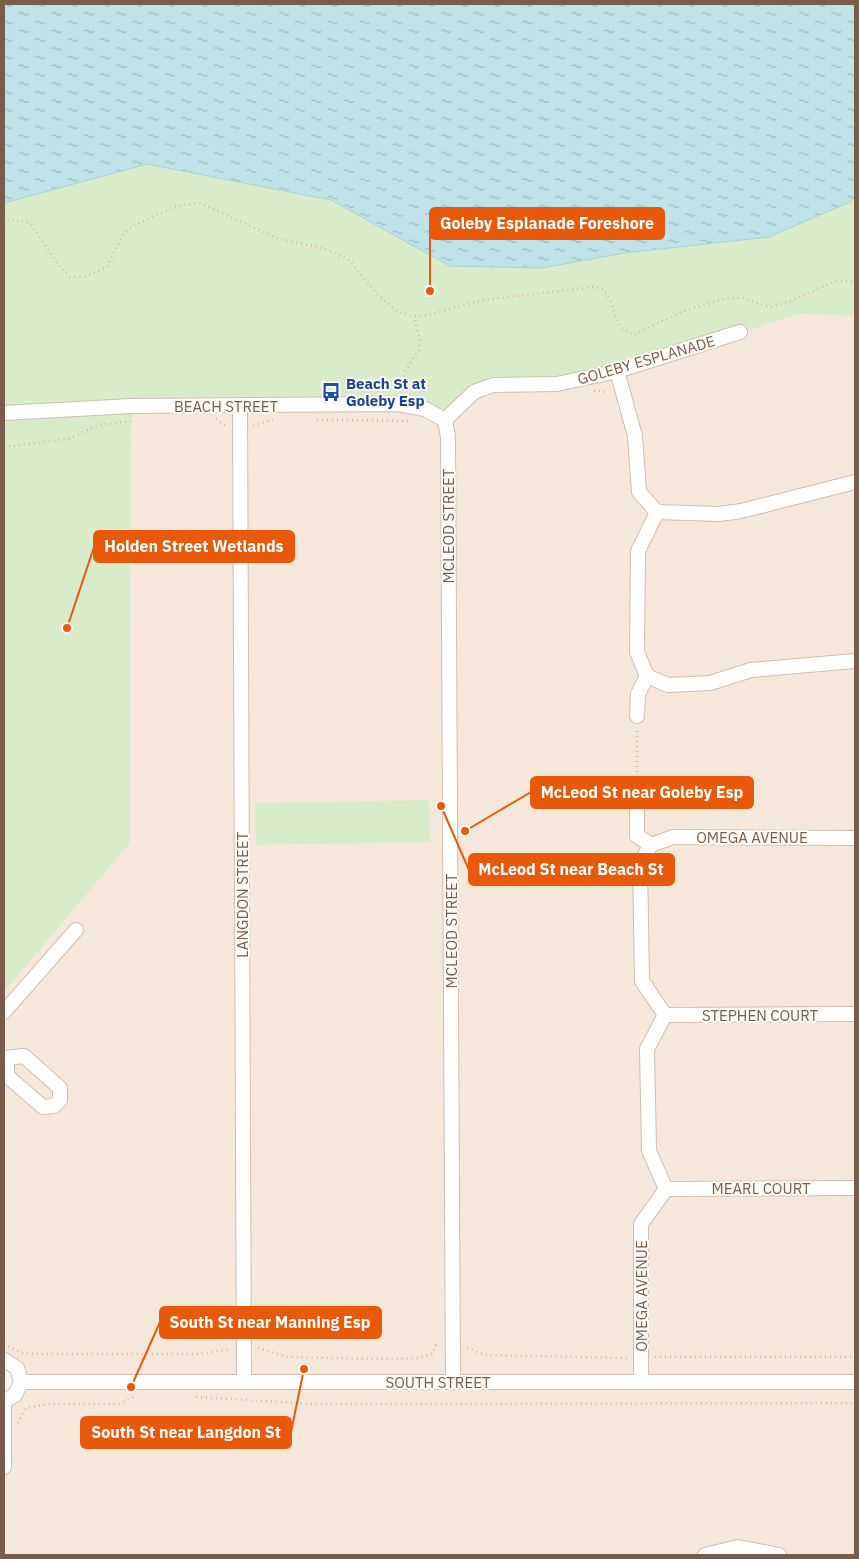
<svg xmlns="http://www.w3.org/2000/svg" width="859" height="1559" font-family="'IBM Plex Sans',sans-serif">
	<defs>
		<pattern id="water-ripples" width="26" height="14" patternUnits="userSpaceOnUse" patternTransform="scale(1.25)"><rect width="26" height="14" fill="#bfe3e8"/><path d="M2 4q2-2 4 0t4 0M15 11q2-2 4 0t4 0" fill="none" stroke="#a0bbbe"/></pattern>
	</defs>
	<rect width="100%" height="100%" fill="#fdf6ec"/>
	<path fill="#f5e8da" fill-rule="evenodd" d="M799 314 855 316V1555H4V1401L21 1381 4 1360V992L130 843 131 406 474 392 740 332ZM429 801V842L256 844V803Z"/>
	<g fill="#d8ecc9">
		<polygon points="146,164 331,200 451,266 542,268 624,253 769,237 850,202 855,197 855,316 799,314 617,371 493,385 445,420 425,409 131,406 130,843 4,992 4,203"/>
		<polygon points="429,800 430,842 256,845 255,803"/>
	</g>
	<polygon fill="url(#water-ripples)" stroke="#a5d3da" points="4,4 855,4 855,197 850,202 769,237 624,253 542,268 450,266 331,200 147,164 4,203"/>
	<g fill="none" stroke-linecap="round" stroke-linejoin="round">
		<g stroke="#d1beb0" stroke-width="16">
			<g id="minor">
				<polyline points="617,371 635,436 639,492 657,512 638,551 637,652 647,676 668,685 710,683 751,670 855,661"/>
				<polyline points="240,407 244,1382"/>
				<polyline points="4,413 131,406 397,404 425,409 445,420"/>
				<polyline points="445,420 448,437 453,1382"/>
				<polyline points="445,420 474,392 493,385 557,384 617,371 740,332"/>
				<polyline points="657,512 719,514 741,511 855,482"/>
				<polyline points="637,716 638,694 647,676"/>
				<polyline points="637,786 637,836 651,845"/>
				<polyline points="4,1012 76,930"/>
				<polyline points="665,1015 855,1014"/>
				<polyline points="4,1058 24,1056 60,1088 60,1100 54,1106 43,1107 7,1076 7,1060"/>
				<polyline points="666,1189 855,1188"/>
				<polyline points="4,1360 17,1368 21,1382 15,1395 4,1401"/>
				<polyline points="21,1382 855,1382"/>
				<polyline points="641,1382 641,1224 666,1189 649,1151 647,1049 665,1015 642,981 640,863 651,845 673,837 855,838"/>
				<polyline points="4,1467 4,1401"/>
				<polyline points="705,1555 738,1547 779,1555"/>
			</g>
		</g>
		<g stroke="#d9b8a5" stroke-width="2.5" stroke-dasharray="1 4" stroke-linecap="butt">
			<polyline points="4,224 10,219 30,223 58,264 70,277 84,277 107,267 124,233 137,224 176,206 200,203 279,239 323,248 349,260 376,293 398,312 414,316 428,315 483,300 593,287 604,290 611,302 619,326 633,335 681,312 727,298 743,298 770,307 791,301 835,281 855,282"/>
			<polyline points="400,391 405,372 419,350 419,337 414,316"/>
			<polyline points="594,391 608,392"/>
			<polyline points="216,419 227,427"/>
			<polyline points="317,420 409,421"/>
			<polyline points="253,426 274,419"/>
			<polyline points="4,447 68,439 98,425 133,421"/>
			<polyline points="637,772 637,728"/>
			<polyline points="4,1344 22,1353 42,1354 199,1354 230,1349"/>
			<polyline points="258,1348 288,1357 380,1359 419,1358 432,1354 436,1345 439,1345"/>
			<polyline points="467,1348 485,1355 627,1358"/>
			<polyline points="655,1357 855,1357"/>
			<polyline points="196,1397 312,1404 855,1403"/>
			<polyline points="18,1423 26,1408 49,1404 118,1404 136,1396"/>
		</g>
		<use href="#minor" stroke="#fff" stroke-width="14"/>
	</g>
	<defs>
		<g id="bus-bare" transform="scale(1.5)"><path d="M-5-6H5V4H4V6H2V4H-2V6H-4V4H-5ZM-3.5-4V0h7V-4ZM-3.5 1.2v1.5H-2V1.2ZM2 1.2v1.5H3.5V1.2Z" fill="#1a4fb4" stroke="#fffaf3" stroke-width="2.5" paint-order="stroke"/></g>
	</defs>
	<g fill-rule="evenodd">
		<use href="#bus-bare" x="331" y="392"/>
	</g>
	<g text-anchor="middle" dominant-baseline="central" stroke-width="4" stroke-linejoin="round" paint-order="stroke">
		<g font-size="15" fill="#7a5c4d" stroke="#fffaf3">
			<text transform="translate(646 360) rotate(-16)">GOLEBY ESPLANADE</text>
			<text x="226" y="406">BEACH STREET</text>
			<text transform="translate(448 526) rotate(-90)">MCLEOD STREET</text>
			<text x="752" y="837">OMEGA AVENUE</text>
			<text transform="translate(242 895) rotate(-90)">LANGDON STREET</text>
			<text transform="translate(451 931) rotate(-90)">MCLEOD STREET</text>
			<text x="760" y="1015">STEPHEN COURT</text>
			<text x="761" y="1188">MEARL COURT</text>
			<text transform="translate(641 1296) rotate(-90)">OMEGA AVENUE</text>
			<text x="438" y="1382">SOUTH STREET</text>
		</g>
		<g font-size="15" font-weight="bold" fill="#164399" stroke="#fffaf3" text-anchor="start">
			<text x="346" y="383">Beach St at<tspan x="346" dy="17">Goleby Esp</tspan></text>
		</g>
	</g>
	<path fill="none" stroke="#e8590c" stroke-width="2" d="M430 291L430 223M67 628L94 547M465 831L531 792M441 806L469 870M131 1387L160 1322M304 1369L291 1432"/>
	<g fill="#e8590c" stroke="#fffaf3" stroke-width="2">
		<circle cx="430" cy="291" r="5"/>
		<circle cx="67" cy="628" r="5"/>
		<circle cx="465" cy="831" r="5"/>
		<circle cx="441" cy="806" r="5"/>
		<circle cx="131" cy="1387" r="5"/>
		<circle cx="304" cy="1369" r="5"/>
	</g>
	<g fill="#e8590c" stroke="#e8590c" stroke-width="2">
		<rect x="430" y="208" width="234" height="31" rx="5"/>
		<rect x="94" y="531" width="200" height="31" rx="5"/>
		<rect x="531" y="777" width="222" height="31" rx="5"/>
		<rect x="469" y="854" width="205" height="31" rx="5"/>
		<rect x="160" y="1307" width="221" height="31" rx="5"/>
		<rect x="81" y="1417" width="210" height="31" rx="5"/>
	</g>
	<g font-size="16" text-anchor="middle" font-weight="bold" fill="#fff">
		<text x="547" y="229">Goleby Esplanade Foreshore</text>
		<text x="194" y="552">Holden Street Wetlands</text>
		<text x="642" y="798">McLeod St near Goleby Esp</text>
		<text x="571" y="875">McLeod St near Beach St</text>
		<text x="270" y="1328">South St near Manning Esp</text>
		<text x="186" y="1438">South St near Langdon St</text>
	</g>
	<rect width="859" height="1559" fill="none" stroke="#7a5c4d" stroke-width="10"/>
</svg>
